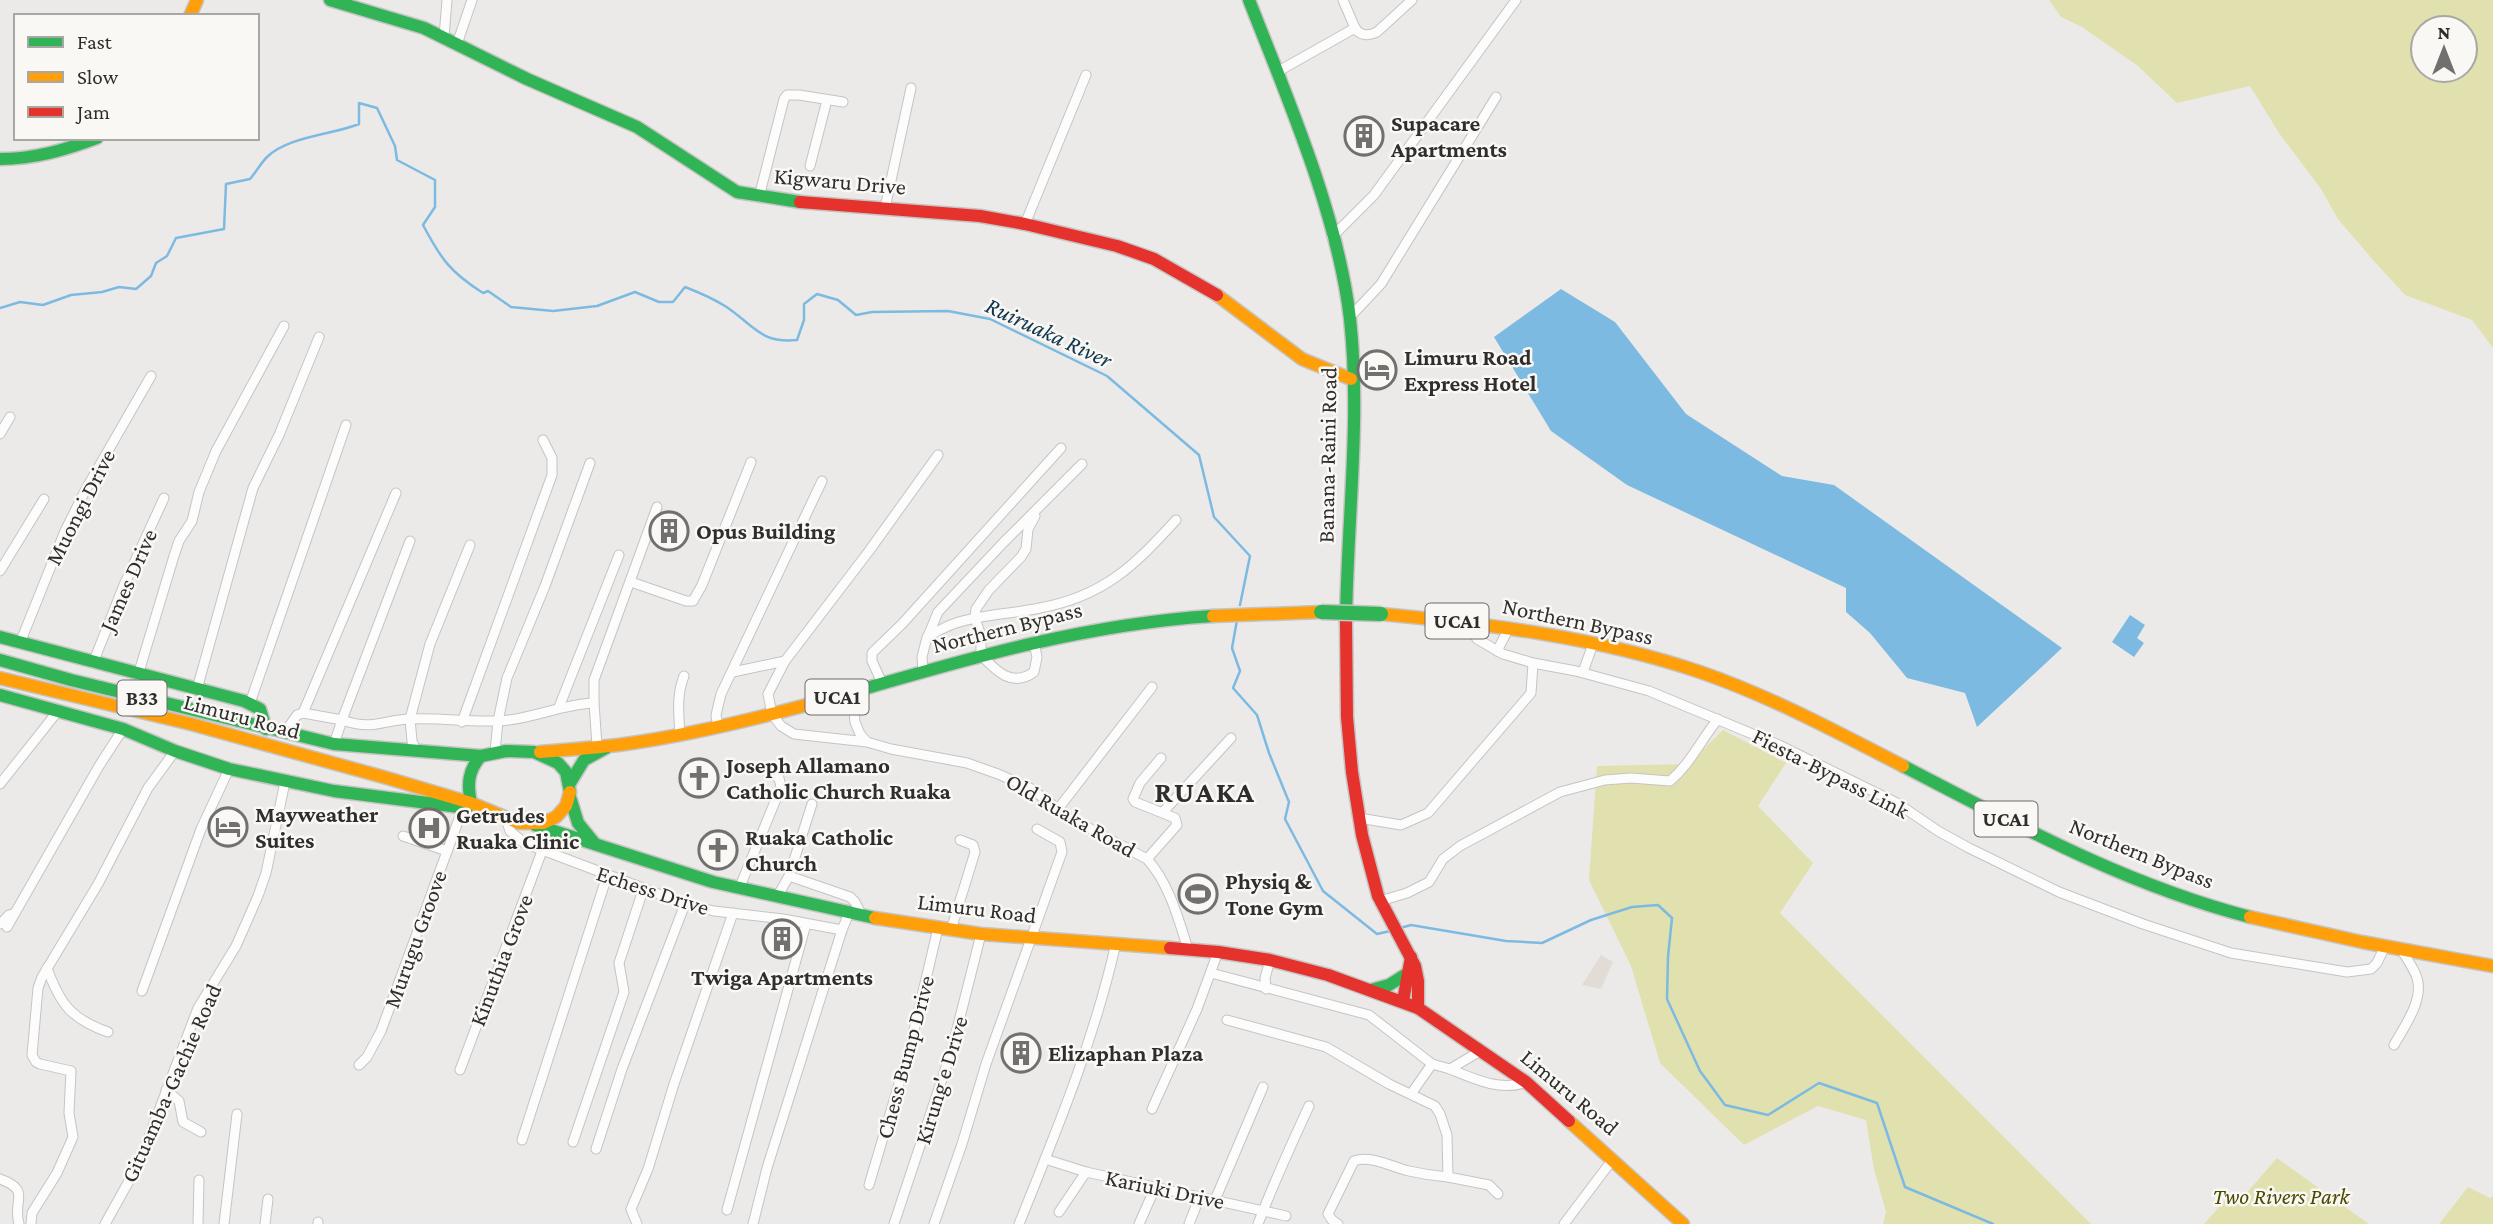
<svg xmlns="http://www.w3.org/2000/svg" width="2493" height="1224" font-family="'Crimson Pro',serif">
	<rect width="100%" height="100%" fill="#eceae9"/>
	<polygon fill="#e1dcd6" points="1601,955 1613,962 1601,989 1582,985"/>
	<polygon fill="#ede1ea" points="416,807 454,822 443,847 405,834"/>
	<g fill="#e0e1ae" fill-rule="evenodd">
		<path d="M2049 0H2493V348L2472 320 2405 295 2373 260 2338 219 2321 189 2279 133 2250 86 2177 103 2138 66 2082 27 2061 17ZM2465 28V70H2423V28Z"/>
		<polygon points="1723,730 1786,763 1758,806 1813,863 1780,913 2091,1224 1883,1224 1886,1212 1874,1169 1866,1120 1818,1106 1744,1145 1660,1063 1631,966 1589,880 1597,766 1688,764"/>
		<polygon points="2277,1158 2369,1224 2204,1224 2226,1199 2237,1204"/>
		<polygon points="2468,1187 2490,1198 2493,1196 2493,1224 2439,1224"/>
	</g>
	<g fill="#7dbae1">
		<polygon points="1561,289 1615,322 1686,414 1782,476 1834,485 2062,648 1977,727 1965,693 1907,678 1870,633 1846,612 1846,588 1627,485 1551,431 1494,337"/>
		<polygon points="2130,615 2145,625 2137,638 2144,643 2134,657 2112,642"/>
	</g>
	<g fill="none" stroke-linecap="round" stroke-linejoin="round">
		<g stroke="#7dbae1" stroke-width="2.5">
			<path d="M0 308 20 302 43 305 71 295 102 292 119 287 136 289 151 276 156 263 167 256 176 238 224 229 226 184 250 179C256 172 261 163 267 157 289 136 332 135 359 124V103L377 108 395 146 397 160 435 180V207L423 225C441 259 450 272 483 293L488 291 511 307 553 311 597 306 635 292 659 302H673L685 287C698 292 712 298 725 306 753 324 760 344 797 340L804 320V304L817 294 838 300 856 315 872 312 948 311 990 319 1107 376 1199 455 1214 517 1250 556 1240 605"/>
			<polyline points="1237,620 1232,648 1240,671 1233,688 1257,715 1269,753 1289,802 1285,819 1323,891 1377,934 1390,931"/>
			<polyline points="1400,928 1411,925 1506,941 1542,943 1591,920 1632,907 1658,905 1672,918 1668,957 1667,999 1700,1071 1725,1105 1768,1115 1819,1083 1877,1103 1905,1187 1993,1224"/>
		</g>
		<g stroke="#c5c4c3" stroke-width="11">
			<g id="street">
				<polyline points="1343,0 1355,28"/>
				<polyline points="444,37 447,0"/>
				<polyline points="457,44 472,0"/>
				<path d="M1277 72 1355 28C1360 36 1369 36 1377 32L1412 0"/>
				<polyline points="810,166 827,100"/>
				<polyline points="759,197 784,99 787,95 799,95 843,102"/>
				<polyline points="885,208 911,88"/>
				<polyline points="1025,224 1086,75"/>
				<polyline points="1332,237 1374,195 1516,0"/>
				<polyline points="1349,318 1381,284 1496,97"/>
				<polyline points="0,434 10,417"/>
				<path d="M410 541 342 720C374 731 381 720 411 719 444 717 476 724 509 720 539 716 565 704 594 703L597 745"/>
				<polyline points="0,571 44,499"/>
				<polyline points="631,582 686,601 693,601 702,585 751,462"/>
				<polyline points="1468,623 1477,639 1503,654 1533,663 1576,671 1649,691 1779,745 1897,803 1938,831 1969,848 2059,892 2143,924 2231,953 2347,972 2371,969 2377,963 2385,946"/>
				<path d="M927 637C936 632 946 626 956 623 983 614 1012 614 1040 608 1104 596 1134 566 1176 520"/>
				<path d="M1034 642 1037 657 1034 672C1012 688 996 671 981 655V636L975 618 976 609 989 590 1021 557 1026 549 1028 529 1035 516"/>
				<polyline points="20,643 65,531 86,489 151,376"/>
				<polyline points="1497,651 1509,628"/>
				<polyline points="93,663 124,585 164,498"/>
				<polyline points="733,672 785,661"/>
				<polyline points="923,672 922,657 926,641 938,612 1003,543 1082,464"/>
				<polyline points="1583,672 1593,644"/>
				<polyline points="138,675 174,556 179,541 192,521 199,492 216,451 284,326"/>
				<polyline points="882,683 872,661 872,653 902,624 1061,448"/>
				<polyline points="197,689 253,488 279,435 319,337"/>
				<path d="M852 693 855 722 860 734 867 742 891 749 967 763 998 774 1030 788 1070 818 1147 859C1169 883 1178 918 1188 949"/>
				<polyline points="250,703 346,425"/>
				<polyline points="594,703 594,680 657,507"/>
				<polyline points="559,707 619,555"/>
				<polyline points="303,713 396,493"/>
				<polyline points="462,722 552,475 552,458 543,440"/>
				<polyline points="718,727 716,715 721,694 822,481"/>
				<polyline points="285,732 297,715 303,713 342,720 334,744"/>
				<path d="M680 736C679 715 676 696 684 676"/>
				<polyline points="867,742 794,734 781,726 772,714 768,694 785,661 869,551 938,455"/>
				<polyline points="416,751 412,741 410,719 430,644 470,545"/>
				<polyline points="495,752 498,721 507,678 545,586 590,463"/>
				<polyline points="0,784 58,711"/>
				<polyline points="1058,809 1152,687"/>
				<polyline points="1163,812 1231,738"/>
				<polyline points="1359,818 1401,825 1428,813 1531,693 1533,663"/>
				<polyline points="506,819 510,831 524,843 685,904 714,911 783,919 842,930 849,913"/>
				<polyline points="403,836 447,851"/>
				<polyline points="1147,859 1177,825 1175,818 1135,802 1133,799 1140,783 1161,758"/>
				<polyline points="789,876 850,897 855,902 862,916"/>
				<polyline points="739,889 781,787 779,778 761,768"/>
				<polyline points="777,897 789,876 812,804"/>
				<path d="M1380 901 1407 893 1429 882 1443 859 1460 846 1560 792 1605 780 1631 778 1670 781C1690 764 1701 740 1718 719"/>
				<polyline points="0,924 9,915 14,914"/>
				<polyline points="7,927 99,766 123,729"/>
				<polyline points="951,930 975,852 973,845 960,840"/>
				<path d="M47 968C60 1004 71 1019 108 1032"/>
				<polyline points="1211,973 1369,1015 1432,1064 1450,1069 1482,1050"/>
				<polyline points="1266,989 1265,978 1270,960"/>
				<polyline points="142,991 201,829 229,769"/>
				<polyline points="1227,1020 1326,1047 1389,1084 1435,1106 1440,1114 1447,1135 1448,1177 1489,1185 1498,1194"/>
				<path d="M2394 1045C2404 1027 2424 1000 2417 978 2414 968 2406 958 2401 949"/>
				<polyline points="359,1065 367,1057 381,1031 463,808"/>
				<path d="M1450 1069C1474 1079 1501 1092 1526 1082"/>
				<polyline points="460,1070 542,851"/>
				<polyline points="166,1090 179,1101 183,1122 201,1132"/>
				<polyline points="1411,1094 1432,1064"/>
				<polyline points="1152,1109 1197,1009 1218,952"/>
				<polyline points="522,1140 607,876"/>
				<polyline points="573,1142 624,992 619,963 643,890"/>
				<polyline points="596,1149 622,1069 685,904"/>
				<polyline points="1045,1159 1086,1172 1286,1216"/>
				<path d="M0 1179C32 1191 12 1199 19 1224"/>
				<polyline points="869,1185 911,1043 938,928"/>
				<polyline points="1215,1200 1263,1087"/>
				<polyline points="727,1210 806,924"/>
				<polyline points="1059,1212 1086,1172"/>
				<polyline points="31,1224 32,1213 57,1173 73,1137 69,1113 71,1071 40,1064 36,1062 32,1055 38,988 42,977 98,884 148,788 175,751"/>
				<polyline points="105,1224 139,1163 198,1008 236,946 258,896 266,873 285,782"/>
				<polyline points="198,1224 199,1180"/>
				<polyline points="224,1224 237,1114"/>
				<polyline points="265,1224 268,1199"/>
				<polyline points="318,1224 318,1222"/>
				<polyline points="637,1224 631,1209 648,1169 674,1084 733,913"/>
				<polyline points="753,1224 767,1168 842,930"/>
				<polyline points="894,1224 952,1049 981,934"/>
				<polyline points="934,1224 962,1144 986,1064 1062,852 1060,842 1037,829"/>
				<path d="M1019 1224C1056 1132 1094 1041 1116 943"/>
				<polyline points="1139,1224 1155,1188"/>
				<polyline points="1189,1224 1200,1196"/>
				<path d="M1258 1224C1273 1184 1291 1145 1309 1106"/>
				<path d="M1338 1224 1332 1220 1328 1214 1354 1161C1371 1155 1392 1167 1409 1171 1422 1174 1435 1176 1448 1177"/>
				<polyline points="1564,1224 1613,1159"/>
			</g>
		</g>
		<g stroke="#c5c4c3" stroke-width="15">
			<g id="fast">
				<polyline points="330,0 424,28 527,79 637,127 737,192 800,202"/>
				<path d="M1249 0C1287 97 1338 215 1350 319 1361 419 1347 522 1346 622"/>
				<path d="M0 159C34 159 65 150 97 138"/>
				<polyline points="0,637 244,701 260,709 266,729"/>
				<polyline points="0,660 71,680 334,744 481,756 506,751 534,752 558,763 566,772 570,792"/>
				<path d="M853 692C973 657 1087 624 1213 616"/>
				<polyline points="0,695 123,729 175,751 229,769 334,791 467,808"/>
				<path d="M1903 766C2015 824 2126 885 2250 917"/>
				<polyline points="570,783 584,760 606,748"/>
				<polyline points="570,797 578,823 595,844"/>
				<path d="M471 803C467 785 468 770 481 756"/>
				<polyline points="535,825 713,882 875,918"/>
				<polyline points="1371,990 1389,985 1408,973"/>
			</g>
		</g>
		<g stroke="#c5c4c3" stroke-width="15">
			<g id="slow">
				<polyline points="190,16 197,0"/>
				<polyline points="1217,295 1302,359 1351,379"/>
				<path d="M1381 614C1488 624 1597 637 1700 672 1770 696 1837 732 1903 766"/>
				<polyline points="1213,616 1321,612"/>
				<polyline points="0,678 191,724 387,778 471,803 519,823 543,823 556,817 566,806 570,792"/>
				<path d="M540 752C571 749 601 748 632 743 707 732 780 713 853 692"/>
				<polyline points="2250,917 2362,942 2493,966"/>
				<polyline points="875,918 981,934 1170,948"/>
				<polyline points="1569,1121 1683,1224"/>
			</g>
		</g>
		<g stroke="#c5c4c3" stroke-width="15">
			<g id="jam">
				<polyline points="800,202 980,216 1025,224 1117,246 1154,259 1217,295"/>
				<polyline points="1346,622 1347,717 1352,772 1362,835 1378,896 1415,966 1418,981 1418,1008"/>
				<polyline points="1170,948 1218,952 1270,960 1328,975 1418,1008 1526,1082 1569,1121"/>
				<polyline points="1403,1001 1411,957"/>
			</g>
		</g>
		<use href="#street" stroke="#fcfcfc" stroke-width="9"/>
		<use href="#fast" stroke="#30b455" stroke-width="12"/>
		<use href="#slow" stroke="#ff9f0a" stroke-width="12"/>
		<use href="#jam" stroke="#e5322d" stroke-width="12"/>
		<g stroke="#c5c4c3" stroke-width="17" stroke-linecap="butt">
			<polyline id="fast-bridge" points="1321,612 1381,614"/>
		</g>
		<use href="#fast-bridge" stroke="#30b455" stroke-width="14"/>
	</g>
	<defs>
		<g id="building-ring" transform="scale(2.0125)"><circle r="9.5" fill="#faf8f5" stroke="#71706f" stroke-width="1.5"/><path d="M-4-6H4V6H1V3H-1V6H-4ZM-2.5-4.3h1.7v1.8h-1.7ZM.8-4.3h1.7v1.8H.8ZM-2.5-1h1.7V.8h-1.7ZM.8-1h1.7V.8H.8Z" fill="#71706f"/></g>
		<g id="hotel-ring" transform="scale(2.0125)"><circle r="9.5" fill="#faf8f5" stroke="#71706f" stroke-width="1.5"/><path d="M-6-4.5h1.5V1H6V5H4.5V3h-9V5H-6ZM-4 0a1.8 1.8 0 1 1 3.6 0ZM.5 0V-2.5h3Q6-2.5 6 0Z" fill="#71706f"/></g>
		<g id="church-ring" transform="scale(2.0125)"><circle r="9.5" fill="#faf8f5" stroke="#71706f" stroke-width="1.5"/><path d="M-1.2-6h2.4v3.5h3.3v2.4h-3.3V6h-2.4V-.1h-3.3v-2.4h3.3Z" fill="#71706f"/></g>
		<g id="hospital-ring" transform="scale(2.0125)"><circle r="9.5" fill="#faf8f5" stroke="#71706f" stroke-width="1.5"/><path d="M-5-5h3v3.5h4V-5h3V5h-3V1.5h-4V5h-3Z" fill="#71706f"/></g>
		<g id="stadium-ring" transform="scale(2.0125)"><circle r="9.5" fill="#faf8f5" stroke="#71706f" stroke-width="1.5"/><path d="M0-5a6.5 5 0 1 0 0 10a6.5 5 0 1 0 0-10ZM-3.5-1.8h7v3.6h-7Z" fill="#71706f"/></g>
	</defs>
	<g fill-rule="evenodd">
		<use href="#building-ring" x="1364" y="136"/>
		<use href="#hotel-ring" x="1377" y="370"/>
		<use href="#building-ring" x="669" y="531"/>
		<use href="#church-ring" x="699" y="778"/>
		<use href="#hotel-ring" x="228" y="827"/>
		<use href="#hospital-ring" x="429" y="828"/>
		<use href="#church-ring" x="718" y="850"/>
		<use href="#stadium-ring" x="1198" y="894"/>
		<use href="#building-ring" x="782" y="939"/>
		<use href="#building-ring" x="1021" y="1053"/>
	</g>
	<g text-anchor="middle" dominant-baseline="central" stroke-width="5" stroke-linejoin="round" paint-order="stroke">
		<g fill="#faf8f5" stroke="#6c6b69" stroke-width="2">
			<rect x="1425.5" y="603.5" width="63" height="35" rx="5"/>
			<rect x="805.5" y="679.5" width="63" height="35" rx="5"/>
			<rect x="117.5" y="680.5" width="49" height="35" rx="5"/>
			<rect x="1974.5" y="801.5" width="63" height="35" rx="5"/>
		</g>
		<g font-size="21" font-weight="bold" fill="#2f2e2d">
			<text x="1457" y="621">UCA1</text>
			<text x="837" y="697">UCA1</text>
			<text x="142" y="698">B33</text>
			<text x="2006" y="819">UCA1</text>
		</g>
		<g font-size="23" font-weight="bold" fill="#2f2e2d" stroke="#faf8f5" text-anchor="start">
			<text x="1391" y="123">Supacare<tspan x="1391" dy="26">Apartments</tspan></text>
			<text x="1404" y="357">Limuru Road<tspan x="1404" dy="26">Express Hotel</tspan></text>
			<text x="696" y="531">Opus Building</text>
			<text x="726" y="765">Joseph Allamano<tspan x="726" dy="26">Catholic Church Ruaka</tspan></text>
			<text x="255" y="814">Mayweather<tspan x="255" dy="26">Suites</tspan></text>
			<text x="456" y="815">Getrudes<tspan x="456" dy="26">Ruaka Clinic</tspan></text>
			<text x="745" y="837">Ruaka Catholic<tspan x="745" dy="26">Church</tspan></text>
			<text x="1225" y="881">Physiq &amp;<tspan x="1225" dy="26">Tone Gym</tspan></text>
			<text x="782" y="977" text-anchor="middle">Twiga Apartments</text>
			<text x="1048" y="1053">Elizaphan Plaza</text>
		</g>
		<g font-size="23" fill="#2f2e2d" stroke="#faf8f5">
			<text transform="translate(840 181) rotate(5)">Kigwaru Drive</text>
			<text transform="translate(1327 455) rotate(-89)">Banana-Raini Road</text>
			<text transform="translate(80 507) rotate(-63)">Muongi Drive</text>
			<text transform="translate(128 580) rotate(-66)">James Drive</text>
			<text transform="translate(1578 621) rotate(12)">Northern Bypass</text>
			<text transform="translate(1007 627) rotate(-14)">Northern Bypass</text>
			<text transform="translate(242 716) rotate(15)">Limuru Road</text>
			<text transform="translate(1831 773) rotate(27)">Fiesta-Bypass Link</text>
			<text transform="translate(1071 815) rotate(30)">Old Ruaka Road</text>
			<text transform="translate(2142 853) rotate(22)">Northern Bypass</text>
			<text transform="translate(653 890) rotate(18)">Echess Drive</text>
			<text transform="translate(977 908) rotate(7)">Limuru Road</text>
			<text transform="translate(415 939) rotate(-70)">Murugu Groove</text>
			<text transform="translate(501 960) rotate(-69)">Kinuthia Grove</text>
			<text transform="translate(905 1057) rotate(-75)">Chess Bump Drive</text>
			<text transform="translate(941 1080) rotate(-73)">Kirung'e Drive</text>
			<text transform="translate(171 1083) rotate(-66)">Gituamba-Gachie Road</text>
			<text transform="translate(1570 1092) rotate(40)">Limuru Road</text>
			<text transform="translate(1165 1189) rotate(12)">Kariuki Drive</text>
		</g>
		<g font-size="23" font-style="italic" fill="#4a4a00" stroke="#faf8f5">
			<text x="2281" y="1196">Two Rivers Park</text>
		</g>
		<g font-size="24" font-style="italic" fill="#10364d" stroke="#faf8f5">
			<text transform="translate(1049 332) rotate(25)">Ruiruaka River</text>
		</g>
		<g font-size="30" font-weight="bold" letter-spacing="2" fill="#2f2e2d" stroke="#faf8f5">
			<text x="1205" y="791">RUAKA</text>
		</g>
	</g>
	<rect x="14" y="14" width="245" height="126" fill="#faf8f5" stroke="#a9a7a5" stroke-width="2"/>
	<rect x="28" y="37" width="35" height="10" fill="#30b455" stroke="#a9a7a5" stroke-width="2"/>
	<text x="77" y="49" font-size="21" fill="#2f2e2d">Fast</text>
	<rect x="28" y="72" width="35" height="10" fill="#ff9f0a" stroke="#a9a7a5" stroke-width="2"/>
	<text x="77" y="84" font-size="21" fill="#2f2e2d">Slow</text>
	<rect x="28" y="107" width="35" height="10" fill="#e5322d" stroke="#a9a7a5" stroke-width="2"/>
	<text x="77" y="119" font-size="21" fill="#2f2e2d">Jam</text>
	<g transform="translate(2444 49)"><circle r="33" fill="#faf8f5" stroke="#a9a7a5" stroke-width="2"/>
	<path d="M0-5L12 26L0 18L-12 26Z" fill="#71706f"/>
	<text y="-10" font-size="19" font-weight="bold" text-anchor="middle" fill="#2f2e2d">N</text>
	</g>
</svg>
